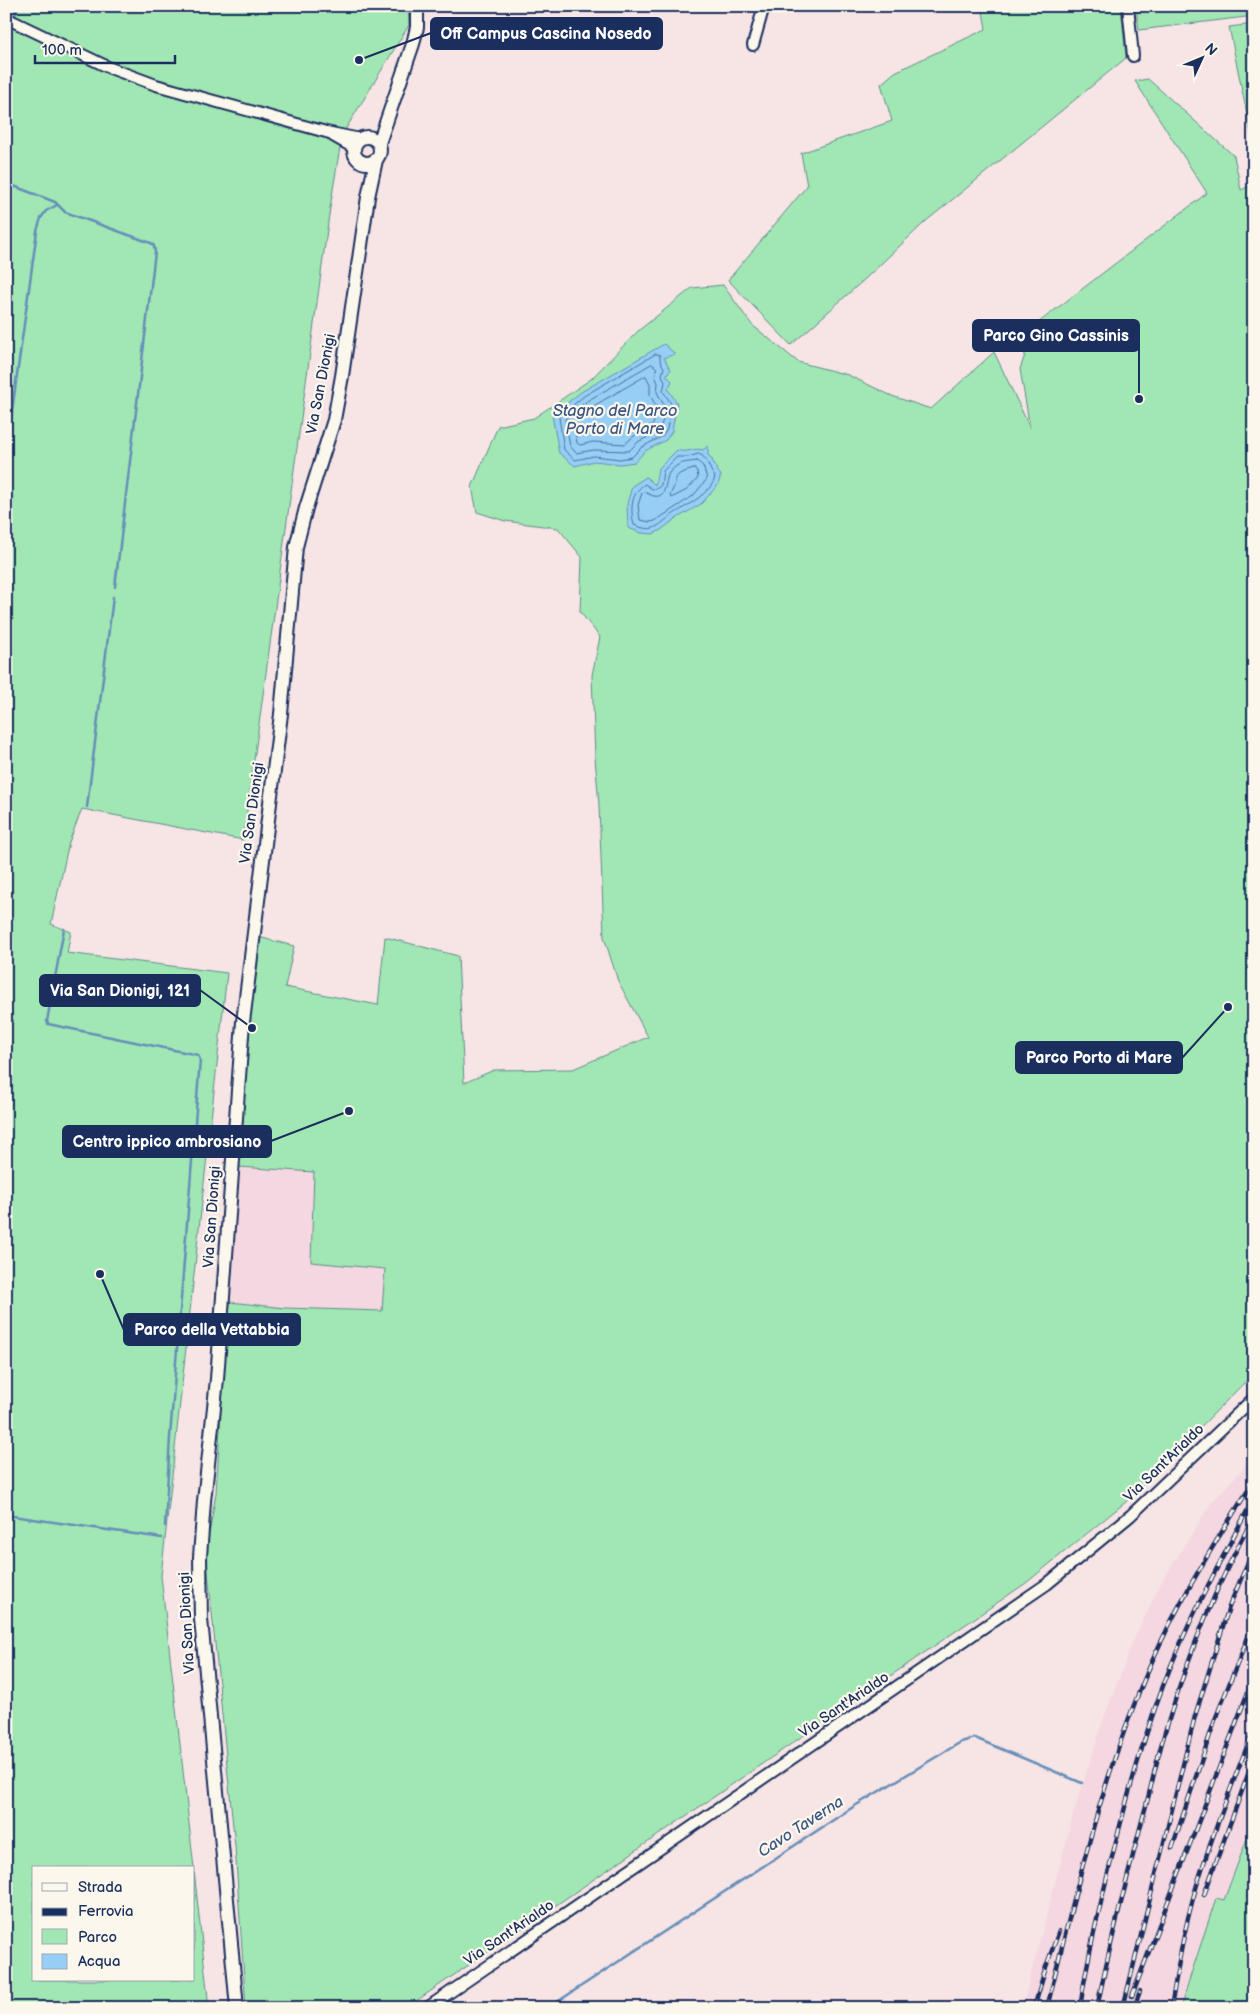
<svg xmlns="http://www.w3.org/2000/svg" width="1260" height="2014" font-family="'Balsamiq Sans',sans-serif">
	<rect width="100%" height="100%" fill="#f7e4e5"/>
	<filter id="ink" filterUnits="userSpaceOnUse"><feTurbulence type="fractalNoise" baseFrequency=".02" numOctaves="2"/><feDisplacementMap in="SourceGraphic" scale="10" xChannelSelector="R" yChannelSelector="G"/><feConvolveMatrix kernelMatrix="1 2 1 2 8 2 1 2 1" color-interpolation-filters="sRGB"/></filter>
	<g filter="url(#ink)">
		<g fill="#f4d7e0">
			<polygon points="239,1167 314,1172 311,1262 385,1269 382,1311 285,1308 230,1302"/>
			<polygon points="1254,1453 1254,1820 1224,1901 1216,1898 1180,2008 1022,2008 1074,1812 1104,1718 1132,1644 1161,1583 1212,1502 1241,1471"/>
		</g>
		<g fill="#a1e7b4" stroke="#5e8b89">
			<polygon points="6,6 408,6 409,25 342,135 330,208 243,840 82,809 69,842 51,924 71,932 67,953 227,973 161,1576 194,1868 34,1868 34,1980 194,1980 194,1870 209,2008 6,2008"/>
			<polygon points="982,6 1121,6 1126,58 925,222 866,278 791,345 728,280 807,186 801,153 892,121 881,84 895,72 986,29"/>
			<polygon points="1136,6 1254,6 1254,16 1139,30"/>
			<polygon points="1254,24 1254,148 1229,27"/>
			<polygon points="1148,79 1234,156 1241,190 1254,184 1254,1373 1127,1501 1026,1583 406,2008 246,2008 235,1846 206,1552 216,1493 223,1382 230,1302 285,1308 382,1311 385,1269 311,1262 314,1172 239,1167 245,1020 254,936 294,946 285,987 378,1005 385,937 458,956 464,1083 494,1070 573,1069 648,1037 618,981 604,937 599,805 595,757 592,675 600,637 580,612 582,557 558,528 505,521 477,512 472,487 498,426 534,418 591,379 638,331 692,288 723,285 752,325 798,362 848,375 892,396 931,409 994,352 1030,428 1020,369 1025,355 1021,336 1207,193 1135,81"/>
			<polygon points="1254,1820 1254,2008 1180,2008 1216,1898 1224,1900"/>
		</g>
		<g fill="#96cef5" stroke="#658eb9">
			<polygon points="664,344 675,354 664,358 671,370 666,375 672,381 668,389 677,403 672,431 666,440 645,451 635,462 620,464 594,461 575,466 559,453 552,415 581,392"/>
			<path d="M708 446V455C715 461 714 469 721 475L718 485 701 504 674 520 661 530 653 534 642 533 628 528 627 504 632 486 646 477 655 485 658 469 677 450C687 454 694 447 703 450Z"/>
		</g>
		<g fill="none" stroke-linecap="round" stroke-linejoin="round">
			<g stroke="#4c6f9a" stroke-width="1">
				<polygon points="656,354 660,355 660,360 664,368 662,375 665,382 663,391 672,405 667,429 663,436 642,447 632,457 620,459 594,456 575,460 564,450 559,417 584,396"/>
				<polygon points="652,364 657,368 655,376 658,383 657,392 665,407 664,417 659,431 638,442 629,451 594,450 576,453 570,446 565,419 587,401"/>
				<polygon points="646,376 650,384 650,395 657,408 653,425 634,436 625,444 593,442 580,445 577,443 574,422 592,407"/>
				<path d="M699 454C709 458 708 469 715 477 712 493 684 507 672 515 666 519 660 526 653 528 646 530 640 527 634 525 630 510 631 492 645 484L652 489 658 488 661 485 663 471 677 457H688Z"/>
				<path d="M697 461 703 466 707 479 693 496 655 521 650 522 640 520 638 505 642 493 645 492C668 506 664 482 669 473 671 470 676 466 678 465 682 462 692 462 697 461Z"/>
				<path d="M694 469 697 471 698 478 687 490 671 498 670 495C681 476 668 476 694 469Z"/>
			</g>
			<g stroke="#658eb9" stroke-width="2.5">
				<polyline points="14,19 18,6"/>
				<polyline points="6,41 12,24"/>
				<polyline points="6,183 55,202 65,212 151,243 154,246 155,252 115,587"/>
				<polyline points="6,454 37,231 41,218 46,211 57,205"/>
				<polyline points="87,807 113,597"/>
				<polyline points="64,929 47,1021 48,1024 198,1055 200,1060 170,1437 165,1526"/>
				<polyline points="6,1515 162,1538"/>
				<polyline points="548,2008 853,1807 961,1742 975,1738 1082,1783"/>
			</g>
			<g stroke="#1b2f5e" stroke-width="14">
				<g id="minor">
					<polyline points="1128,6 1133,56"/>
					<polyline points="6,18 110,68 156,85 326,132 360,139"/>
					<polyline points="753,45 764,6"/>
					<polyline points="333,136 354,148"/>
					<polyline points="427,2008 1047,1584 1130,1516 1254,1398"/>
				</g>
			</g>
			<g stroke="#1b2f5e" stroke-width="16">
				<g id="tertiary">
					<circle cx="367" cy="150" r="13"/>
					<polyline points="379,143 413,44 417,27 417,6"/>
					<polyline points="237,2008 201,1619 200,1557 204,1501 217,1379 243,1022 281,714 296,547 306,508 334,420 342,376 368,197 376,160"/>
				</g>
			</g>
			<use href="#minor" stroke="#fbf7ec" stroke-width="10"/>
			<use href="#tertiary" stroke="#fbf7ec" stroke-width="12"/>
			<g stroke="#1b2f5e" stroke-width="4.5">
				<g id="rail">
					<polyline points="1172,1848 1216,1717 1254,1622"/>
					<polyline points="1204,1895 1254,1758"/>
					<polyline points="1132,1996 1254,1676"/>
					<polyline points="1034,2008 1046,1967 1059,1931"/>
					<path d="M1047 2008C1077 1885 1106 1759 1160 1644 1187 1587 1220 1534 1254 1481"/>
					<path d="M1080 2008C1088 1954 1101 1901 1114 1849 1128 1794 1143 1739 1163 1686 1188 1620 1221 1560 1254 1498"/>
					<path d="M1097 2008C1110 1942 1127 1878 1144 1813 1152 1785 1157 1757 1166 1729 1188 1656 1216 1584 1254 1517"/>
					<polyline points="1123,2008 1195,1716 1229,1607 1254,1548"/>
					<polyline points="1134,2008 1140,1991"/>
					<path d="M1171 2008C1179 1959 1187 1912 1203 1866 1218 1819 1236 1774 1254 1729"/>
				</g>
			</g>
			<use href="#rail" stroke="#fbf7ec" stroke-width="2.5" stroke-dasharray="8" stroke-linecap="butt"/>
		</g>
	</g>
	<g text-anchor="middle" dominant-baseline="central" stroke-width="4.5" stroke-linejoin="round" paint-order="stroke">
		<g font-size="15" fill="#1b2f5e" stroke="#fbf7ec">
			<text transform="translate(321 384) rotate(-79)">Via San Dionigi</text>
			<text transform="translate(252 813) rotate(-82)">Via San Dionigi</text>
			<text transform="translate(212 1217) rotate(-86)">Via San Dionigi</text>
			<text transform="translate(1164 1463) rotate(-44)">Via Sant'Arialdo</text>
			<text transform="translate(187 1623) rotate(-93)">Via San Dionigi</text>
			<text transform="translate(844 1705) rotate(-34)">Via Sant'Arialdo</text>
			<text transform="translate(509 1933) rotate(-34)">Via Sant'Arialdo</text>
		</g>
		<g font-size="16" font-style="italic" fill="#3a5784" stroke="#fbf7ec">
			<text x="615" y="411">Stagno del Parco<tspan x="615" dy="18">Porto di Mare</tspan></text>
			<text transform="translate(801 1827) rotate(-33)">Cavo Taverna</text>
		</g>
	</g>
	<path fill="none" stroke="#1b2f5e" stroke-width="2" d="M359 60L431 33M1139 399L1139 335M252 1028L200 990M1228 1007L1182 1058M349 1111L271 1141M100 1274L124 1330"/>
	<g fill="#1b2f5e" stroke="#fbf7ec" stroke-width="2">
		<circle cx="359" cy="60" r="5"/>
		<circle cx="1139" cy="399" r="5"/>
		<circle cx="252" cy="1028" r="5"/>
		<circle cx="1228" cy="1007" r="5"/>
		<circle cx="349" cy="1111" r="5"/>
		<circle cx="100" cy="1274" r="5"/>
	</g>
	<g fill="#1b2f5e" stroke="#1b2f5e" stroke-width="2">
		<rect x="431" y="18" width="231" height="31" rx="5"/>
		<rect x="973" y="320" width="166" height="31" rx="5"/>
		<rect x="40" y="975" width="160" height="31" rx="5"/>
		<rect x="1016" y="1042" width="166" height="31" rx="5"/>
		<rect x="63" y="1126" width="208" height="31" rx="5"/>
		<rect x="124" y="1314" width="176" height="31" rx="5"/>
	</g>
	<g font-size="16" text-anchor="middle" font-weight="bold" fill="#fff">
		<text x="546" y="39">Off Campus Cascina Nosedo</text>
		<text x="1056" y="341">Parco Gino Cassinis</text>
		<text x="120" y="996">Via San Dionigi, 121</text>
		<text x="1099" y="1063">Parco Porto di Mare</text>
		<text x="167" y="1147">Centro ippico ambrosiano</text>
		<text x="212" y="1335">Parco della Vettabbia</text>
	</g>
	<rect width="1260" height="2014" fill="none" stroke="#fbf7ec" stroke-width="25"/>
	<rect x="12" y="12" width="1235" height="1989" fill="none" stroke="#1b2f5e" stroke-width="2" filter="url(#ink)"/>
	<rect x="32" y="1866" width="162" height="115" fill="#fbf7ec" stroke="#a1a7b3"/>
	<rect x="42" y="1883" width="25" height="8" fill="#fbf7ec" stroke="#a1a7b3"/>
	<text x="78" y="1892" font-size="15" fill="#1b2f5e">Strada</text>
	<rect x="42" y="1908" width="25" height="8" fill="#1b2f5e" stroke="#a1a7b3"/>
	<text x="78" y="1916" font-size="15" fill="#1b2f5e">Ferrovia</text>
	<rect x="42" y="1929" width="25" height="15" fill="#a1e7b4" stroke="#a1a7b3"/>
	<text x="78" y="1942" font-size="15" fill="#1b2f5e">Parco</text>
	<rect x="42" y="1954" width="25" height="15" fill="#96cef5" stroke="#a1a7b3"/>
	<text x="78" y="1966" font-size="15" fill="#1b2f5e">Acqua</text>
	<g transform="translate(1202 58) rotate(46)" stroke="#fbf7ec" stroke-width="4" paint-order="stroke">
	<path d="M0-4L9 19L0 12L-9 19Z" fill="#1b2f5e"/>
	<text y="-8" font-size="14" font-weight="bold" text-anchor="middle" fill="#1b2f5e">N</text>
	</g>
	<path d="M35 55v8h140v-8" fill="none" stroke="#1b2f5e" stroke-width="2.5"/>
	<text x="42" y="55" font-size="15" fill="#1b2f5e" stroke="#fbf7ec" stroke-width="4" paint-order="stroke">100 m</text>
</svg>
